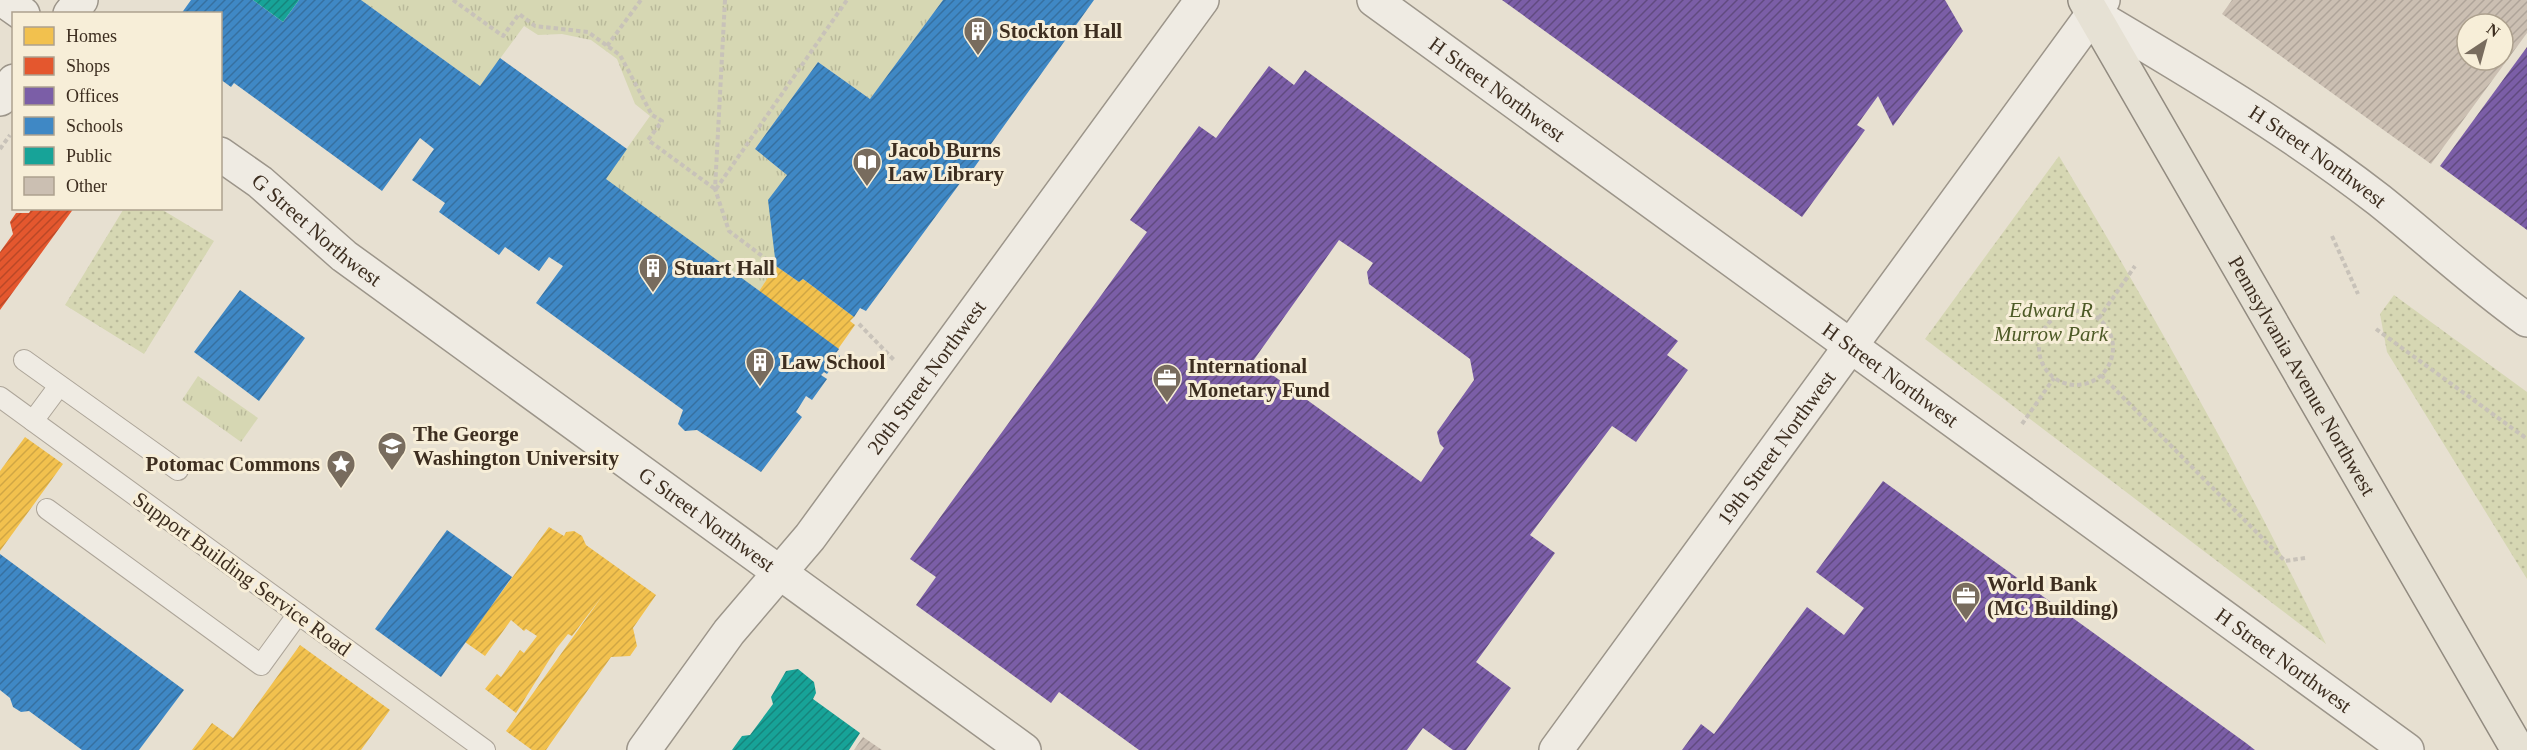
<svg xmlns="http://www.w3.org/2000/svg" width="2527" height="750" font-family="'Times New Roman',serif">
	<defs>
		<pattern id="grass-tufts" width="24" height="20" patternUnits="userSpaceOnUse" patternTransform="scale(1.5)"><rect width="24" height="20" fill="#d6d7b3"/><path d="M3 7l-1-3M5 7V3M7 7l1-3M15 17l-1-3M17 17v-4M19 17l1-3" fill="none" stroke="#b9b99a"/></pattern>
		<pattern id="park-dots" width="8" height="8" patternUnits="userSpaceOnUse" patternTransform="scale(1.5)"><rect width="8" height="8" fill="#d6d7b3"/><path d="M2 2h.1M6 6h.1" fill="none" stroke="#b9b99a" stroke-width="1.8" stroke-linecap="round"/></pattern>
		<pattern id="homes-hatch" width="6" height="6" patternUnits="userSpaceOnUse" patternTransform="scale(1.5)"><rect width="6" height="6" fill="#f2c14e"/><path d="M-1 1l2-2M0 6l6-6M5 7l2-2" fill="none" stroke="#d0a644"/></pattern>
		<pattern id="shops-hatch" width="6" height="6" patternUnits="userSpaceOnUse" patternTransform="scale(1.5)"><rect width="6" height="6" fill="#e4572e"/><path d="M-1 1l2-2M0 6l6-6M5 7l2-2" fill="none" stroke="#ba4827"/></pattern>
		<pattern id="offices-hatch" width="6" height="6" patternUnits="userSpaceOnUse" patternTransform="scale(1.5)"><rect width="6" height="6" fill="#7b5ea7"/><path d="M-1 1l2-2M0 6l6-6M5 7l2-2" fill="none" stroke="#614a80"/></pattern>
		<pattern id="schools-hatch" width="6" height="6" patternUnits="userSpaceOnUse" patternTransform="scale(1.5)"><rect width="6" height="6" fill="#3f88c5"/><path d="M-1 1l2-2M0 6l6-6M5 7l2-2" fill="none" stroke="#3670a0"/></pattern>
		<pattern id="public-hatch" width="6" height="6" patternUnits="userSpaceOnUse" patternTransform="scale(1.5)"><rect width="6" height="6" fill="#17a398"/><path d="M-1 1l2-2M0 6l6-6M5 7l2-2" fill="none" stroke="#16857c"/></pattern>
		<pattern id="building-hatch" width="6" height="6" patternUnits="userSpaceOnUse" patternTransform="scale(1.5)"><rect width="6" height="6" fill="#cbbfb2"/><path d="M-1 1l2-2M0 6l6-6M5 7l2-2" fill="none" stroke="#afa499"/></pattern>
	</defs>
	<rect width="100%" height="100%" fill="#e7e0d1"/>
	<g fill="url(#grass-tufts)">
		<polygon points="361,0 943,0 870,99 818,62 755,149 787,175 776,266 759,291 605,179 650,116 635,104 617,59 591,40 562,34 538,35 524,26 480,86"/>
		<polygon points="198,376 258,418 241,442 182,400"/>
	</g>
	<g fill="url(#park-dots)">
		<path d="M2059 156C2154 315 2245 477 2326 644L1925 339Z"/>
		<polygon points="121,209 161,209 214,241 144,354 65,305 123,210"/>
		<polygon points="2394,295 2527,392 2527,579 2387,352 2380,314"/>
	</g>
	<g fill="url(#homes-hatch)">
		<polygon points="776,266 799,282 803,279 854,317 850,321 855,325 838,349 759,291"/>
		<polygon points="25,437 63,464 0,551 0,471"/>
		<polygon points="549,527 564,536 566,532 574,531 582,536 586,545 656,595 633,628 637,646 630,656 611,657 546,750 532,750 506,731 603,595 572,636 568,634 556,649 516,713 485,689 497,674 501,677 520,650 524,653 537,636 526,629 524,631 511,620 485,656 465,642"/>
		<polygon points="300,645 390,710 361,750 192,750 212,723 233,738"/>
	</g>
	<polygon fill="url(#shops-hatch)" points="32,208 74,208 0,310 0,252 13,234 10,222 16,213 29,213"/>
	<g fill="url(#offices-hatch)" fill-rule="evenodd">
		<polygon points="1502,0 1945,0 1963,31 1893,126 1878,96 1857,125 1865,130 1802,217"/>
		<polygon points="2527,47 2527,230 2440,166"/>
		<path d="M1269 66 1294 85 1305 70 1678 341 1667 355 1688 370 1636 442 1612 426 1530 535 1555 553 1476 662 1511 688 1466 750H1453L1423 728 1407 750H1139L1059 692 1051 703 916 605 936 577 910 559 1147 232 1130 220 1199 126 1216 138ZM1339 240 1373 263 1367 272 1369 284 1470 359 1474 380 1437 432 1440 444 1444 448 1421 482 1253 361Z"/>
		<polygon points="1883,481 2246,743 2255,750 1682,750 1701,724 1714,734 1807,607 1844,635 1864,608 1816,572"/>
	</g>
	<g fill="url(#schools-hatch)">
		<polygon points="191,0 253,0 283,22 299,0 361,0 480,86 500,58 627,149 606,179 839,349 836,353 840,356 827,374 824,372 821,375 827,379 812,400 806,396 796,412 802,417 761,472 697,430 685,431 678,424 683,410 536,303 563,266 549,257 539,271 505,247 499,255 439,212 445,203 412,180 434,149 420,138 382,191 234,83 231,87 220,79 220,14 181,14"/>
		<polygon points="943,0 1094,0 971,172 969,171 866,311 860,308 854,317 803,279 799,282 776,266 768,200 787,175 755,149 818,62 870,99"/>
		<polygon points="240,290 305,338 259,401 194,352"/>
		<polygon points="447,530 512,577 441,677 375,629"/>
		<polygon points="0,554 184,690 139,750 82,750 29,711 21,712 13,707 10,698 0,690"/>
	</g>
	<g fill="url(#public-hatch)">
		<polygon points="253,0 299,0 283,22"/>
		<polygon points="798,669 814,682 816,693 813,699 860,733 849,750 732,750 742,736 750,735 773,704 771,697 786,671"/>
	</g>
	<g fill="url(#building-hatch)" fill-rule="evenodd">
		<path d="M2232 0H2527V33L2431 164 2222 14ZM2467 24H2503V60H2467Z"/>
		<polygon points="863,737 882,750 854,750"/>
	</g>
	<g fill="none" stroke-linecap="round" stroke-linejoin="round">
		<g stroke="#ada599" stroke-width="22">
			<g id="lane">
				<polyline points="24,360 178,470"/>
				<polyline points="0,397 485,750"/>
				<polyline points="33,421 59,386"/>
				<polyline points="47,509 261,665 298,614"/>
			</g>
		</g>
		<g stroke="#9c958a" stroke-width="36">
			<g id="secondary">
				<polyline points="3,0 23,14"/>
				<path id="s1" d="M1374 0 2407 750"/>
				<polyline points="70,14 81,0"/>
				<path id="s2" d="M2093 14C2190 71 2290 131 2379 200 2429 240 2475 283 2527 320"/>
				<polyline points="0,99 14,81"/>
				<path id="s3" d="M220 154 260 182 344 256 1024 750"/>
				<path id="s4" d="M644 750 729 632 810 537 1202 0"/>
				<path id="s5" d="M1556 750 2103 0"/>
			</g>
		</g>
		<g stroke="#928b80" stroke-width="36">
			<g id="primary">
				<path id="s6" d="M2085 0 2518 750"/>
			</g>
		</g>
		<g stroke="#c8c2b9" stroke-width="4" stroke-dasharray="4.5 3" stroke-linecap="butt">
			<polyline points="453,0 503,36 519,14 535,26 588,32 620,55 652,115 662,121 648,140 715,189"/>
			<polyline points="725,0 715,189 729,231 774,265"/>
			<polyline points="607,46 641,0"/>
			<polyline points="0,149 10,135"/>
			<polyline points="716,189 847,0"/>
			<polyline points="2332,236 2358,294"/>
			<circle cx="2076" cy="348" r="37"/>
			<polyline points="2099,318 2135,266"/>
			<polyline points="859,324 894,360"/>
			<polyline points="2376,329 2527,439"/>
			<polyline points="2101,375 2285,561 2305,558"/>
			<polyline points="2022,424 2054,378"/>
		</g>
		<use href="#lane" stroke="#efebe3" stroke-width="20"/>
		<use href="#secondary" stroke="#efebe3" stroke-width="33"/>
		<use href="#primary" stroke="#e6e1d4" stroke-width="33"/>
	</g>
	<defs>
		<g id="building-pin" transform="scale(1.5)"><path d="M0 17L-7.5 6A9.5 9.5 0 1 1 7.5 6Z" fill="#786c5e" stroke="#f7eed8"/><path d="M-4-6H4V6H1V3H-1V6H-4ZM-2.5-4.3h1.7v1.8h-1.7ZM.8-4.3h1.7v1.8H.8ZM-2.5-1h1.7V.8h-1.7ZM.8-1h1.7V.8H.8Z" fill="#fff"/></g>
		<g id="library-pin" transform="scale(1.5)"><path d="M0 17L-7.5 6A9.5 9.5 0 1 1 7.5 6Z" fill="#786c5e" stroke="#f7eed8"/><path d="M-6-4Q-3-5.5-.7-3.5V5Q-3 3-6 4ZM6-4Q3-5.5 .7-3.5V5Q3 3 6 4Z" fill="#fff"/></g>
		<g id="office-pin" transform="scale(1.5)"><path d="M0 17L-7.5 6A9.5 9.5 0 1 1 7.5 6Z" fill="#786c5e" stroke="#f7eed8"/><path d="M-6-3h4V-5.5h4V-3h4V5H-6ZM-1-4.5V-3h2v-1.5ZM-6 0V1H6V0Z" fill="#fff"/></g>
		<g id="university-pin" transform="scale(1.5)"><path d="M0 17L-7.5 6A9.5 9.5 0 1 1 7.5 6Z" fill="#786c5e" stroke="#f7eed8"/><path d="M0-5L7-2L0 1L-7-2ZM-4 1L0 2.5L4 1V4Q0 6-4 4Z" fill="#fff"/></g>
		<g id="sight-pin" transform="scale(1.5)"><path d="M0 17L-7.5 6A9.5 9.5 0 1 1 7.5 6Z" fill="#786c5e" stroke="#f7eed8"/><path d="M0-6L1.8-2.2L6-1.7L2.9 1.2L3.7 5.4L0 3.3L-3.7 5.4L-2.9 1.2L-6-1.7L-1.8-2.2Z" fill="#fff"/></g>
	</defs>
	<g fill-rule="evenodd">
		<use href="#building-pin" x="978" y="31"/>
		<use href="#library-pin" x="867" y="162"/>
		<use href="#building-pin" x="653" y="268"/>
		<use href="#building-pin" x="760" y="362"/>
		<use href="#office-pin" x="1167" y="378"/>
		<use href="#university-pin" x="392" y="446"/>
		<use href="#sight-pin" x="341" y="464"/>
		<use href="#office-pin" x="1966" y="596"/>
	</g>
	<g text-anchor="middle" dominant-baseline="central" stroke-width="6" stroke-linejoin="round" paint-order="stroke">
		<g font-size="21" font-weight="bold" fill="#3d2e20" stroke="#f7eed8" text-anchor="start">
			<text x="999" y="31">Stockton Hall</text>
			<text x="888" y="150">Jacob Burns<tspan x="888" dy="24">Law Library</tspan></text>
			<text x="674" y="268">Stuart Hall</text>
			<text x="781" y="362">Law School</text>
			<text x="1188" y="366">International<tspan x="1188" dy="24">Monetary Fund</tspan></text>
			<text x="413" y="434">The George<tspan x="413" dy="24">Washington University</tspan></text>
			<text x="320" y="464" text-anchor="end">Potomac Commons</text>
			<text x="1987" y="584">World Bank<tspan x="1987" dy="24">(MC Building)</tspan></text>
		</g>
		<g font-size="21" fill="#3d2e20" stroke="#f7eed8">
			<text stroke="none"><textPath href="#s1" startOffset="152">H Street Northwest</textPath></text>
			<text stroke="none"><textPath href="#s2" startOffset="266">H Street Northwest</textPath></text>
			<text stroke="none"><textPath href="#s3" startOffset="123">G Street Northwest</textPath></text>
			<text stroke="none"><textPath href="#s6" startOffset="434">Pennsylvania Avenue Northwest</textPath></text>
			<text stroke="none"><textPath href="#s1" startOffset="638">H Street Northwest</textPath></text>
			<text stroke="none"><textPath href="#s4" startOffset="468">20th Street Northwest</textPath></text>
			<text stroke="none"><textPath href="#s5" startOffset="374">19th Street Northwest</textPath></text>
			<text stroke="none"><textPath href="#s3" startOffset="609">G Street Northwest</textPath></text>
			<text transform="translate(242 574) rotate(36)">Support Building Service Road</text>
			<text stroke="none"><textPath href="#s1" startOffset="1124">H Street Northwest</textPath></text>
		</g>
		<g font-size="21" font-style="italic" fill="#4d5a26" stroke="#f7eed8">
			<text x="2051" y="310">Edward R<tspan x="2051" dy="24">Murrow Park</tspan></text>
		</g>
	</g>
	<rect x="12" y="12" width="210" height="198" fill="#f7eed8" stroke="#ada18e" stroke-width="1.5"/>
	<rect x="24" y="27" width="30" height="18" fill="#f2c14e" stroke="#ada18e" stroke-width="1.5"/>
	<text x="66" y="42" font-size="18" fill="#3d2e20">Homes</text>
	<rect x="24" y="57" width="30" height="18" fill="#e4572e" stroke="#ada18e" stroke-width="1.5"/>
	<text x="66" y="72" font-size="18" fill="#3d2e20">Shops</text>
	<rect x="24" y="87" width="30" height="18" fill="#7b5ea7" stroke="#ada18e" stroke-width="1.5"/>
	<text x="66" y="102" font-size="18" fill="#3d2e20">Offices</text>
	<rect x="24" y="117" width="30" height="18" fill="#3f88c5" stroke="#ada18e" stroke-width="1.5"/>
	<text x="66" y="132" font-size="18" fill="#3d2e20">Schools</text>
	<rect x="24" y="147" width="30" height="18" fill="#17a398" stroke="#ada18e" stroke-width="1.5"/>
	<text x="66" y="162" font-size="18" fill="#3d2e20">Public</text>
	<rect x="24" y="177" width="30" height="18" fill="#cbbfb2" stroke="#ada18e" stroke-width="1.5"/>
	<text x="66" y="192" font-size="18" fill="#3d2e20">Other</text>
	<g transform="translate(2485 42) rotate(36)"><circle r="28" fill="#f7eed8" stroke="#ada18e" stroke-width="1.5"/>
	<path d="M0-4.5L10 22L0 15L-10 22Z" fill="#786c5e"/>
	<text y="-9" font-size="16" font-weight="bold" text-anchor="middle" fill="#3d2e20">N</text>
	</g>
</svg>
